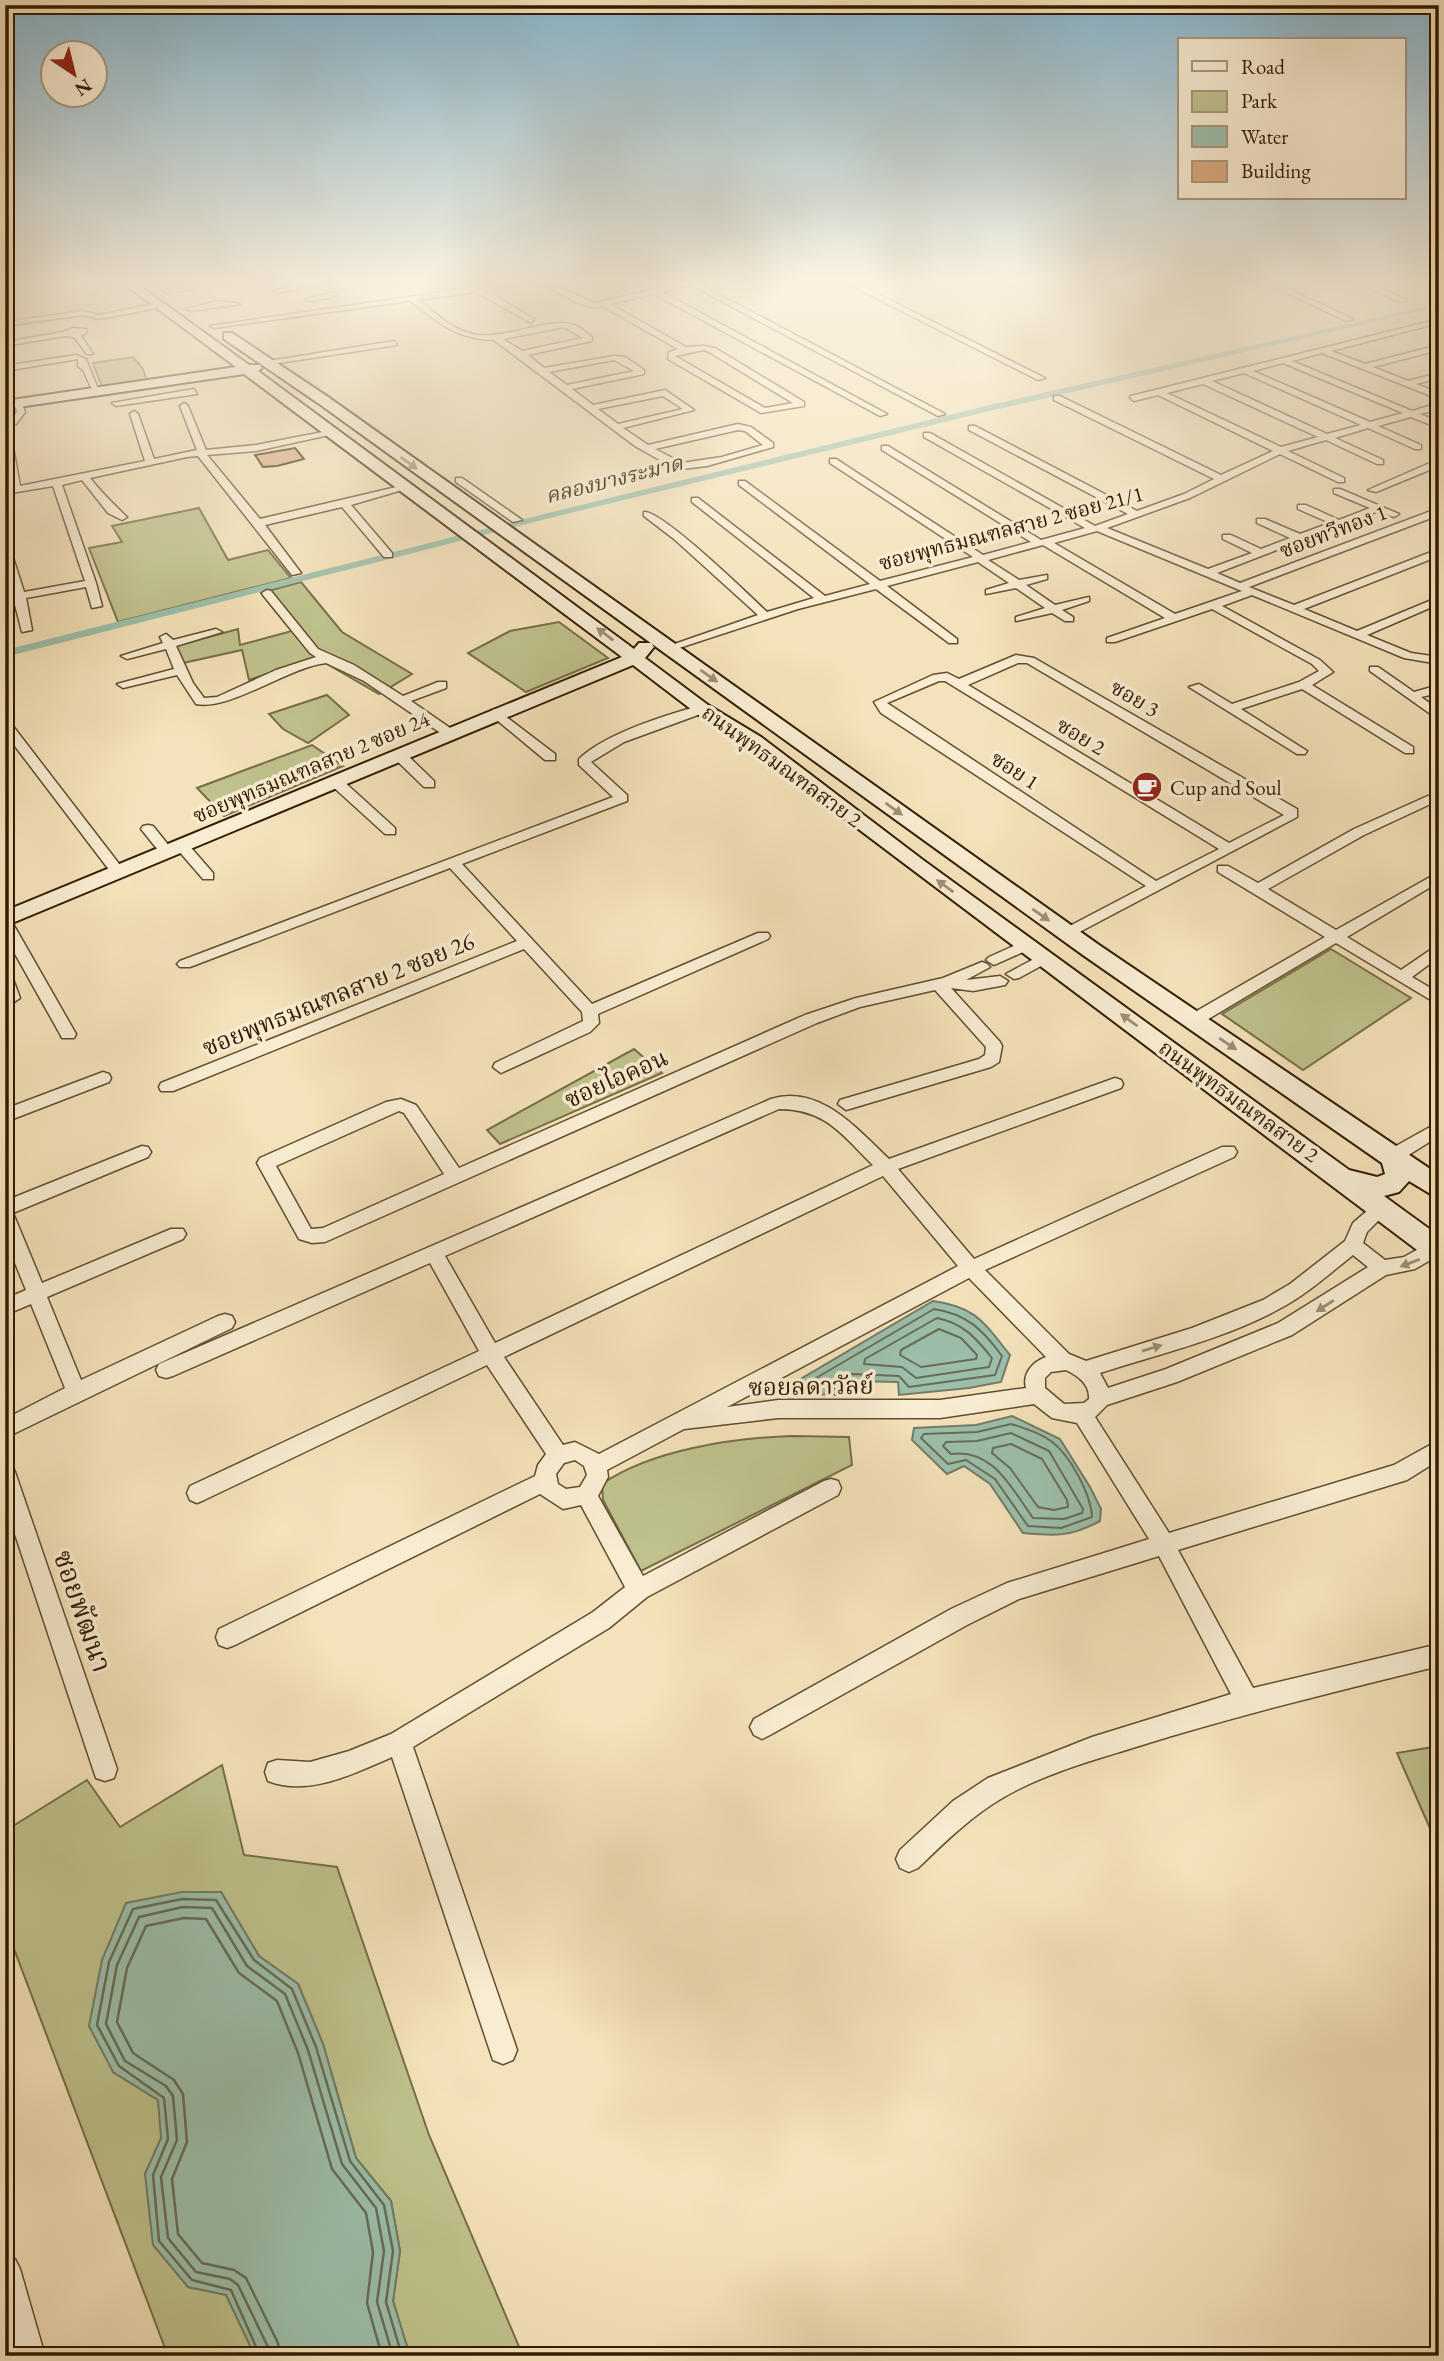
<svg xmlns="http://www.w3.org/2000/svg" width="1444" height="2361" font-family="'EB Garamond','Noto Serif Thai',serif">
	<rect width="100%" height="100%" fill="#f4e2ba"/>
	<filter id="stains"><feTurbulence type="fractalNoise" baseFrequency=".00286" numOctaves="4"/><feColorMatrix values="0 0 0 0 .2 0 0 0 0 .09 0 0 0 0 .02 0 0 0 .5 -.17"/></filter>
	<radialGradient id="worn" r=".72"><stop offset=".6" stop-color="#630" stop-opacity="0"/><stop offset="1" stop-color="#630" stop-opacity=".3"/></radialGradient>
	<g fill="#bfc28d" stroke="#786e46" stroke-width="2">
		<polygon points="133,357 143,369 147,381 102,387 93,363"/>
		<polygon points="199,508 228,560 268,550 291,578 118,622 89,548 122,542 112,526"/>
		<polygon points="301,582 342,632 412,674 379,694 315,657 249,680 242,650 183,663 176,646 238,629 240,645 292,631 261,593"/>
		<polygon points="559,622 608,658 526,692 468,653 510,631"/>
		<polygon points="327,695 349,715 308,743 283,729 269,714"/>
		<polygon points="312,745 343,766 224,816 197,788"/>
		<polygon points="1331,949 1411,998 1303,1070 1222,1014"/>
		<polygon points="634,1049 662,1073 500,1144 487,1130"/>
		<path d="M792 1436 849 1437 852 1465 641 1571 603 1500 602 1484C651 1450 732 1438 792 1436Z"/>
		<polygon points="1439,1746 1439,1849 1397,1753"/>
		<polygon points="222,1765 244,1855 337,1867 429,2135 523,2356 410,2356 393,2301 400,2251 391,2201 356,2158 323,2044 298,1984 259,1956 221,1892 113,2072 158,2100 162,2138 145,2174 188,2287 226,2294 255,2356 168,2356 5,1925 5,1831 87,1780 120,1827"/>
	</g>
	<g fill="#9cbfab" stroke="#727d67" stroke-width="2">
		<path d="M933 1301C977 1307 984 1323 1010 1355L1001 1382 969 1388 899 1395 898 1382 851 1381 849 1395 805 1394 797 1389 799 1380Z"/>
		<path d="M1012 1416 1060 1439 1090 1487 1101 1509 1100 1521C1071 1537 1055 1536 1023 1533L990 1484 964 1466 947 1474 912 1440 914 1428 976 1425Z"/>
		<polygon points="182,1892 221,1892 259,1956 298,1984 323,2044 356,2158 391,2201 400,2251 393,2301 410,2356 255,2356 226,2295 188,2287 153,2245 145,2174 161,2138 158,2100 113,2072 89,2026 102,1960 126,1903"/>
	</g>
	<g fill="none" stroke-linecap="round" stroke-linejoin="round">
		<g stroke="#676d56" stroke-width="2">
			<path d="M934 1309C967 1314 983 1330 1002 1356L995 1375 909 1387 899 1376 852 1374 846 1377 841 1388 810 1386 811 1381Z"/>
			<path d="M937 1318C963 1323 976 1338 992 1358L989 1367 916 1378 902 1367 864 1364 865 1359Z"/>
			<polygon points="939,1329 961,1338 977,1355 976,1359 921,1367 900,1355 901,1350"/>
			<path d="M1011 1424C1025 1428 1040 1433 1051 1441 1070 1455 1091 1494 1092 1517L1061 1528 1028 1526 995 1479 966 1460 948 1464 921 1438 924 1434 977 1432Z"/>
			<path d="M1011 1433 1049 1451 1083 1509 1082 1513 1064 1519 1033 1518C1012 1489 993 1448 951 1454L943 1446 946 1442 977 1441Z"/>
			<polygon points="1011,1444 1042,1459 1067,1500 1068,1507 1054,1510 1038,1507 1010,1468 992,1453 993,1448"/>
		</g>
		<g stroke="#676d56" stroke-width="2.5">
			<polyline points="260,2356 231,2290 192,2280 159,2241 153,2175 168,2139 164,2098 119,2066 97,2025 109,1962 133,1909 182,1899 216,1900 254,1960 292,1989 316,2047 350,2161 384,2205 393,2251 386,2302 402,2356"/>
			<polyline points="269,2356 268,2347 238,2285 230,2279 196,2272 168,2238 161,2177 177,2140 173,2096 166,2086 125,2061 106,2024 117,1965 139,1917 183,1907 212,1908 247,1966 285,1994 308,2050 342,2164 376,2208 384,2251 377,2302 393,2356"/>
			<polyline points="280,2356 278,2343 246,2278 234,2270 202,2263 178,2234 172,2179 187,2142 183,2094 174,2080 133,2053 117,2022 127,1968 146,1926 184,1918 206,1919 239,1973 277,2001 298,2053 332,2169 366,2213 373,2252 367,2303 382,2356"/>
		</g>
		<polygon fill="#9cbfab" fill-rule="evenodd" points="1439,303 1439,307 990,411 554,517 5,657 5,650 548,513 990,405"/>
	</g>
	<polygon fill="#d9a97f" stroke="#321b00" stroke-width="2" points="295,448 304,459 277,466 263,467 255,455"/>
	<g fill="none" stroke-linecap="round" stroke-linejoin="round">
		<g stroke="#624d2e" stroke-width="3">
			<g id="street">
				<polygon points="325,281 343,281 277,293 273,291"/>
				<path d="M520 281H543L595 303 690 281H704L699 284 945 414 938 416 691 285 662 292 887 414 880 416 654 294 610 304 686 347 704 346 715 348 804 402V406L761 413 668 359 669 352 678 349 602 306C577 312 558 285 535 283 519 282 500 288 485 290L534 319 531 323 476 292 418 300C435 312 452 330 473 334 503 341 551 316 574 325 580 327 586 333 592 337V341L528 355 544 368 614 356 625 357 644 370V374L572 389 593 405 665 390 694 410 623 428 648 445 738 424 751 427 773 443V447L707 466 682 469 672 467 635 446 494 340C455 339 440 323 410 301L214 328 210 326 471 288 474 285 479 287ZM564 327 583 338 522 351 503 339ZM704 350 709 352 793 403 765 408 675 356ZM614 360 634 371 567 385 549 372ZM663 396 683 409 618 424 598 409ZM738 430 745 431 763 445 722 457 682 463 655 449Z"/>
				<polygon points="842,281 852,281 1045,378 1038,380"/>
				<polygon points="1262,281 1272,281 1353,319 1346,321"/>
				<polygon points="1354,281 1364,281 1407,300 1400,302"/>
				<polygon points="194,284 197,288 167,293 163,291"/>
				<polygon points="334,292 337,296 310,301 306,299"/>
				<polygon points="217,301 240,304 190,311 186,309"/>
				<polygon points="159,303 162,307 99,319 83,315 5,326 5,322 83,311 99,315"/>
				<path d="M1439 319V323L1331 351 1365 364 1439 345V350L1373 367 1408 381 1439 373V378L1416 384 1439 393V399L1322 353 1292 361 1412 411 1439 403V409L1420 414 1439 422V428L1411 417 1378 426 1421 445V449H1415L1368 428 1335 438 1383 460V464H1377L1326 440 1288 451 1344 478V482H1338L1280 454 1190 498 1107 528 1208 569 1252 553 1223 539V535H1231L1261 549 1290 538 1257 523V519H1265L1300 534 1330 523 1298 509V505H1306L1339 520 1370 508 1334 493V489H1340L1399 514 1394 517 1378 511 1217 573 1240 583 1439 508V515L1249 587 1294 605 1439 549V556L1304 609 1357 631 1439 597V604L1367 635 1411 653 1439 657V664L1404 658 1252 595 1222 606 1320 660 1333 672 1312 685 1413 747V753H1405L1302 689 1241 709 1307 751 1305 754H1297L1189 687 1199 684 1232 704 1299 682 1319 671 1312 664 1212 609 1115 642H1107V638L1165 618 1043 545 988 560 1019 580 1047 575V579L1026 585 1055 605 1089 597V601L1062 610 1073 617V621H1065L1052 613 1016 621V617L1045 608 1016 588 986 594V590L1009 583 978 562 887 586 957 639V643H949L876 589 798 609 673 650 663 648 758 615 674 539 644 516V512C662 510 749 595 767 612L814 598 692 502V498H698L825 596 870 584 739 485V481H745L880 581 973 557 830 463V459H836L983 555 1031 542 882 450V446H888L1041 540 1085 528 924 437V433H930L1095 526 1128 514 969 430V426H975L1137 511 1184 494 1214 479 1054 400V396H1060L1221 475 1273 451 1158 395 1134 401 1130 398 1131 396ZM1283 363 1403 413 1370 422 1253 371ZM1244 373 1361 425 1327 434 1212 381ZM1203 384 1318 437 1281 447 1167 393ZM1097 531 1242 591 1175 614 1054 543Z"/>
				<polygon points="72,328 86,329 86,333 81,336 93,354 87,354 74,337 65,336 5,346 5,342 63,332"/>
				<polygon points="394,341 397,345 266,365 262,362"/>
				<polygon points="76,355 86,359 100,394 93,392 83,370 78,366 78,359 5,371 5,366"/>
				<polygon points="194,389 197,394 116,406 112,403"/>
				<polygon points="15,401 21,401 25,412 16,424 11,421 17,412"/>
				<path d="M184 403 188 406 206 450 256 445 333 430 338 433 256 451 207 455 260 519 409 484V488L351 505 392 553V557H384L342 507 265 525 301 573 292 575 198 456 187 457 90 478C102 493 114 505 127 517L122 520 108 513 82 480 62 485 96 583 102 606 92 608 86 587 26 598 32 630 22 632 5 566V545L10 548 24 592 85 581 53 486 5 494V488L11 487 5 457V433L11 436 20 486 145 461 130 414 134 411 138 414 154 459 197 450 180 406Z"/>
				<polygon points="1439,459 1439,466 1376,492 1368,490"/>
				<polygon points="456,478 462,478 522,520 513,522 456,482"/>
				<path d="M267 590 271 591 318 649 354 665 403 696 438 682H446V688L411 701 453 730V736H445L364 681 326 663C286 668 230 711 196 704L177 675 123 688 117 684 174 669 166 649 127 659 121 656 163 643 160 637 166 634 173 640 216 629 222 632 176 646 193 683 204 698 217 697 276 670 316 657 310 653 263 595 262 593Z"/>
				<path d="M1016 655 1034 658 1297 809V817L1072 936H1062L1060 933 1062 930 1146 886 881 713 874 702 933 675 947 673 959 679ZM1018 663H1027L1284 815 1229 843 968 685ZM939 681H945L1219 849 1156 881 887 703Z"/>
				<polygon points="1370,667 1378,667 1414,692 1439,685 1439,693 1421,697 1439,710 1439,720 1370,671"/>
				<path d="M702 705 708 709 706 712 624 742 591 762 627 795V801L462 864 592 1004 758 933H768L770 936 768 939 598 1014 599 1023 590 1032 501 1073 493 1067 495 1063 583 1021 582 1012 524 949 173 1091H161L159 1087 161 1083 517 941 450 868 190 967H180L177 964 180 961 613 797 579 765V759C606 733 666 715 702 705Z"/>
				<polygon points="496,709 555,754 555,760 545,760 492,716 492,710"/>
				<polygon points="5,720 9,721 123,869 123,875 113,875 5,733"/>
				<polygon points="399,751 404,752 434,781 434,787 424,787 394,758 394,752"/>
				<polygon points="336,778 341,779 395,828 395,834 385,834 331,785 329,782"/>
				<polygon points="1439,791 1439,800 1364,835 1268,889 1336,930 1439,872 1439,882 1347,937 1401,970 1439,944 1439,957 1412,977 1439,993 1439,1005 1336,943 1200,1024 1188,1024 1186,1020 1188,1016 1325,937 1218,872 1218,866 1228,866 1258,883 1354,829"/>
				<polygon points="148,825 153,826 174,852 172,855 162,855 141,829 143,826"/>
				<polygon points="182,842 187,843 213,873 213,879 203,879 177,849 177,843"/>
				<polygon points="5,917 12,922 76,1034 74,1038 62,1038 60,1034 5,936"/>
				<polygon points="1027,940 1032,942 1034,945 1032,948 994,965 986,960 989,957"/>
				<polygon points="1045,953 1053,958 1050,961 1019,978 1014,979 1006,974"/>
				<path d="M982 962 987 964 990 967 966 980 1000 976 1008 981 1005 985 973 991 951 988 1000 1042 1002 1046 999 1062 991 1067 846 1110 838 1104 840 1100 979 1059 985 1055 986 1047 935 990 860 1007 817 1023 325 1242 312 1243 299 1239 257 1163 260 1158 386 1102 401 1099 416 1105 459 1168 805 1015 856 998 943 978ZM399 1111 404 1113 444 1174 323 1228 311 1229 276 1166Z"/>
				<polygon points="5,974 13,979 20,998 5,1008"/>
				<polygon points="103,1072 109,1074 111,1078 109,1082 5,1122 5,1109"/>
				<path d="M1115 1078 1121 1080 1123 1084 1121 1088 898 1169 974 1259 1222 1147H1234L1237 1152 1234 1157 985 1270 1069 1354 1086 1361 1192 1328 1263 1300 1290 1284 1345 1241 1353 1223 1376 1203H1388L1391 1208 1367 1232 1363 1243 1385 1260 1404 1257 1429 1243 1439 1242V1255L1415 1269 1386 1275 1292 1335 1177 1382 1107 1405 1095 1417 1169 1533 1394 1465 1439 1440V1460L1407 1480 1178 1550 1253 1688 1439 1644V1666C1337 1691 1239 1715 1139 1746 1095 1760 1045 1773 1004 1797 971 1816 945 1842 918 1868L909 1872 900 1868 896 1859 900 1850 953 1801 988 1778 1092 1737 1231 1694 1159 1556 1019 1599 967 1625 770 1735 762 1739 754 1735 750 1727 754 1719 951 1609 1007 1583 1149 1539 1077 1423 1052 1418 1034 1404 940 1418H778L684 1429 607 1470 608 1477 598 1496 643 1576 824 1481 831 1479 838 1481 841 1488 838 1495 647 1597 609 1628 413 1747 517 2050 513 2060 503 2064 493 2060 392 1757C355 1773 309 1797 268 1781L265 1772 268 1763 277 1760 310 1762 349 1751 391 1734 593 1612 625 1587 581 1505 563 1509 540 1494 235 1645 227 1648 219 1645 216 1637 219 1629 535 1476 538 1465 546 1454 487 1365 204 1500 197 1503 190 1500 187 1493 190 1486 479 1351 430 1263 173 1376 166 1378 159 1376 156 1370 159 1364 771 1099C820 1084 857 1129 889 1159ZM779 1109C826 1109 842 1135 873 1165L495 1343 445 1256ZM883 1176 958 1266 599 1454 575 1442 563 1445 504 1357ZM1353 1255 1368 1267 1278 1323 1166 1369 1108 1388 1100 1373C1159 1354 1224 1339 1279 1309 1306 1295 1329 1274 1353 1255ZM969 1278 1046 1357C1033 1362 1022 1373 1026 1388L940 1400H778L727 1407ZM1066 1370C1078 1376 1090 1384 1089 1399L1084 1403 1064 1404 1045 1388V1378L1051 1372ZM575 1460 584 1466 587 1475 580 1487 566 1489 558 1484 556 1474 564 1463Z"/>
				<polygon points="1439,1122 1439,1136 1399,1161 1387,1161 1384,1156 1387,1151"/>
				<polygon points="142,1146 148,1147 151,1152 148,1157 13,1213 42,1283 171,1229 183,1229 186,1234 183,1239 47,1297 81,1380 218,1316 225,1314 232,1316 235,1322 232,1328 5,1438 5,1419 65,1388 31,1304 5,1315 5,1299 26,1290 5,1238 5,1201"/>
				<polygon points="5,1463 12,1465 15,1472 117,1769 114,1778 105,1781 96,1778 93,1769 5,1504"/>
				<polygon points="5,2254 15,2259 20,2269 45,2356 15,2356 5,2323"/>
			</g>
		</g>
		<g stroke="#321b00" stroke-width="4">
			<polygon id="secondary" points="120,281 133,281 249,365 260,365 262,368 258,371 634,649 639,643 651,643 654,647 645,658 708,705 761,737 923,860 1349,1170 1377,1177 1385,1174 1382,1163 1083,955 318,403 224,339 224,333 232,333 328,397 1099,945 1439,1175 1439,1199 1409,1181 1399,1192 1384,1196 1439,1236 1439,1262 1429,1259 747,745 696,713 633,665 5,926 5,911 622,657 244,374 5,409 5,401 236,367"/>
		</g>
		<use href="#street" fill="#f8ecd2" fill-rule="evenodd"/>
		<use href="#secondary" fill="#f8ecd2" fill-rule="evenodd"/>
	</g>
	<defs><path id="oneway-solid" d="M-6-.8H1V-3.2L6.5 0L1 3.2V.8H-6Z" transform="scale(1.75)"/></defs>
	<g fill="#9f8e74">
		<use href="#oneway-solid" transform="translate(409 463) rotate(36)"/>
		<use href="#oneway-solid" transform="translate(605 634) rotate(-143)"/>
		<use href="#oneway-solid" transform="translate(709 676) rotate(35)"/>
		<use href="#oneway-solid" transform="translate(894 809) rotate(36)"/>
		<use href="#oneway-solid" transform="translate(945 886) rotate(-144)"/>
		<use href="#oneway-solid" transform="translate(1041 915) rotate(35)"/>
		<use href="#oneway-solid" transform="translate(1129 1020) rotate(-144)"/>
		<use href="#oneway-solid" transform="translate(1228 1044) rotate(34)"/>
		<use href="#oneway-solid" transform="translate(1410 1263) rotate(159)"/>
		<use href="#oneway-solid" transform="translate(1325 1306) rotate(147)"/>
		<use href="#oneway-solid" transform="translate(1152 1348) rotate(-17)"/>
	</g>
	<linearGradient id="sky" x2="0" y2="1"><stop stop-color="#89b8d0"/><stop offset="0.46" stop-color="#faf2e0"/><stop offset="1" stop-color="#faf2e0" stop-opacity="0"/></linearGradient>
	<rect width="1444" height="611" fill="url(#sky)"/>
	<defs>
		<g id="cafe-disc" transform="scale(1.575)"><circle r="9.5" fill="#8f2418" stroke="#f8ecd2"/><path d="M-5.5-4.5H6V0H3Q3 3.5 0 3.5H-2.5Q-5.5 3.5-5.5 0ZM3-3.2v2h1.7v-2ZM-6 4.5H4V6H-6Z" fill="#fff"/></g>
	</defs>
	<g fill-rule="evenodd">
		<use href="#cafe-disc" x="1147" y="787"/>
	</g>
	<g text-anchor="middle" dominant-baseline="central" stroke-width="7" stroke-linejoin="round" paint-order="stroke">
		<g font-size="21" font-style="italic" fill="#57543c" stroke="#f8ecd2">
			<text transform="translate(614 479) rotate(-14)">คลองบางระมาด</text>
		</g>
		<g font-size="21" fill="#321b00" stroke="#f8ecd2">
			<text transform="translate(1011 528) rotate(-15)">ซอยพุทธมณฑลสาย 2 ซอย 21/1</text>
			<text transform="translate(1333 531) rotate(-21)">ซอยทวีทอง 1</text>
			<text transform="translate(1135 698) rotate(30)">ซอย 3</text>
			<text transform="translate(1081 736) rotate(31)">ซอย 2</text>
			<text transform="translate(782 766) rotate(36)">ถนนพุทธมณฑลสาย 2</text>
			<text transform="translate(311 767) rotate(-23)">ซอยพุทธมณฑลสาย 2 ซอย 24</text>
			<text transform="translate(1015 770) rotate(33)">ซอย 1</text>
			<text transform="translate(1239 1101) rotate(36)">ถนนพุทธมณฑลสาย 2</text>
		</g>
		<g font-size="21" fill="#321b00" stroke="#f8ecd2" text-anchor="start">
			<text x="1170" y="787">Cup and Soul</text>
		</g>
		<g font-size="24" fill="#321b00" stroke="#f8ecd2">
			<text transform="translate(338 994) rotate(-22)">ซอยพุทธมณฑลสาย 2 ซอย 26</text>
			<text transform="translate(616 1078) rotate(-24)">ซอยไอคอน</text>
			<text transform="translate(811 1386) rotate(-1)">ซอยลดาวัลย์</text>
		</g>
		<g font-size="28" fill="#321b00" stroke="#f8ecd2">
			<text transform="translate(83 1611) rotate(71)">ซอยพัฒนา</text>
		</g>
	</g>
	<rect width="1444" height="2361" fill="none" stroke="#f4e2ba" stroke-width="28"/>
	<rect x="7" y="7" width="1430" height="2347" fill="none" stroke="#321b00" stroke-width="3.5"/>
	<rect x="14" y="14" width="1416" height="2333" fill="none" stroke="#321b00" stroke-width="2"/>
	<rect x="1178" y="38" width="228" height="161" fill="#f8ecd2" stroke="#a9987e" stroke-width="2"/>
	<rect x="1192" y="61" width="35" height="10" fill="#f8ecd2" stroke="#a9987e" stroke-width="2"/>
	<text x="1241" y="74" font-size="21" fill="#321b00">Road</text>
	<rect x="1192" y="91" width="35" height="21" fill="#bfc28d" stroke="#a9987e" stroke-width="2"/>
	<text x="1241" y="108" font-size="21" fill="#321b00">Park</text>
	<rect x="1192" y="126" width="35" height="21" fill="#9cbfab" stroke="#a9987e" stroke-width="2"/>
	<text x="1241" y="144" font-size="21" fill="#321b00">Water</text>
	<rect x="1192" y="161" width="35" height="21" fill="#d9a97f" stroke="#a9987e" stroke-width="2"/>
	<text x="1241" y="178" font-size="21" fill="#321b00">Building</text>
	<g transform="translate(74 74) rotate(145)"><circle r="33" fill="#f8ecd2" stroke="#a9987e" stroke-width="2"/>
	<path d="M0-5L12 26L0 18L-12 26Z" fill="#8f2418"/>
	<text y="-10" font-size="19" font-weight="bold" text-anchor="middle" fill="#321b00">N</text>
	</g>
	<rect width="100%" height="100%" filter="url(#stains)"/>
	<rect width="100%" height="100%" fill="url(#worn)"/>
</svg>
